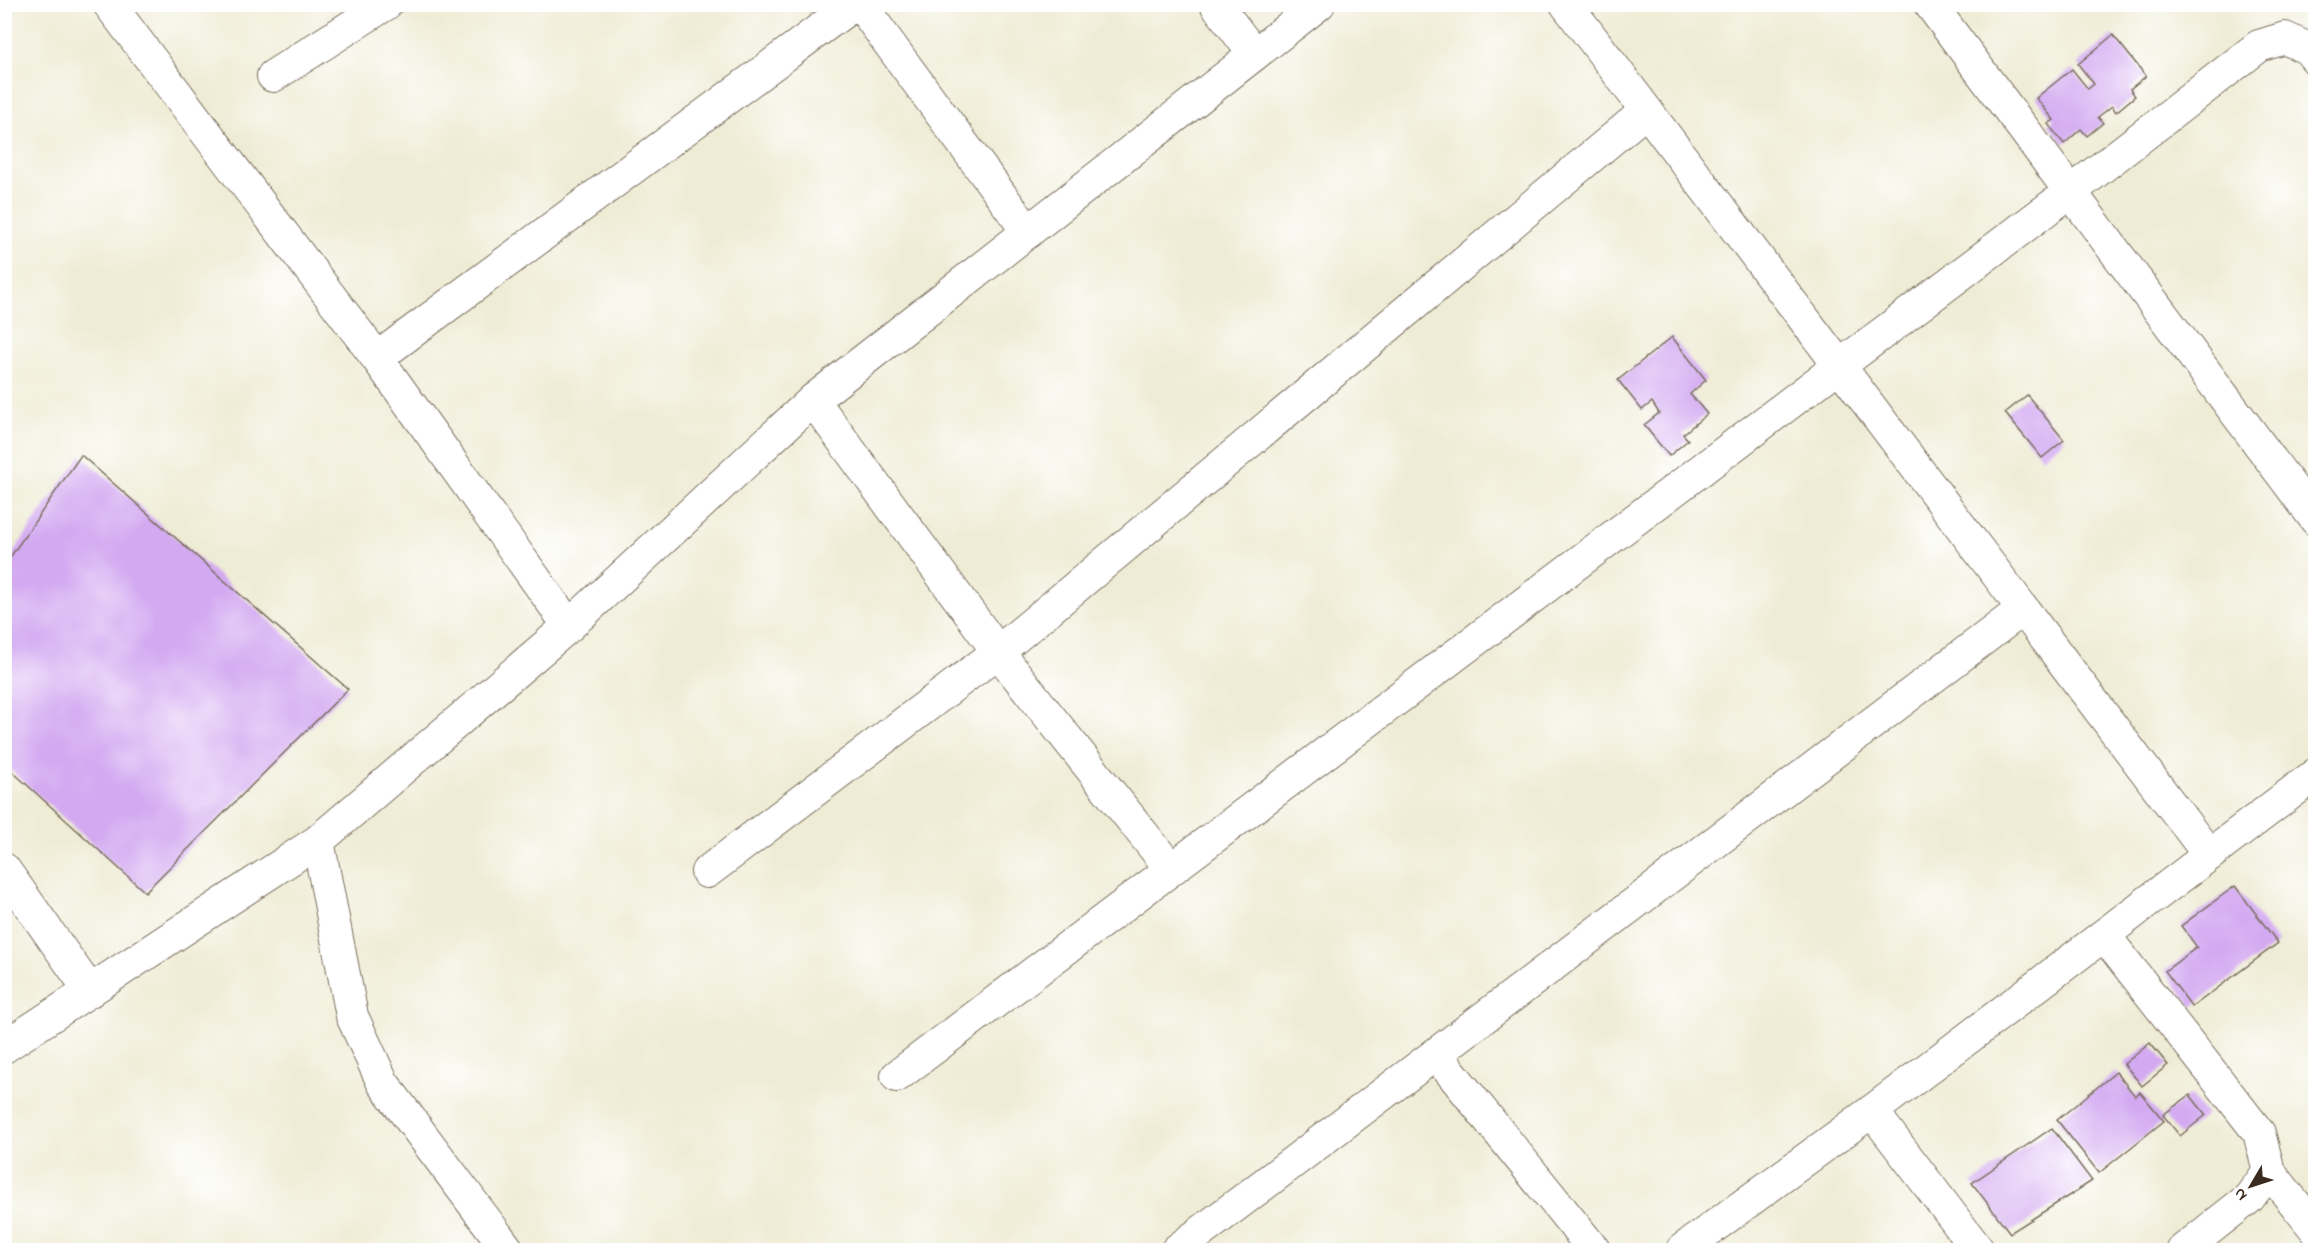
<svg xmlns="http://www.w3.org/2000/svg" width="2320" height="1255" font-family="'Indie Flower',sans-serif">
	<rect width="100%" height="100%" fill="#fff"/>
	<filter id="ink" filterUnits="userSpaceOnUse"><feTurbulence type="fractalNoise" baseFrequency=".0167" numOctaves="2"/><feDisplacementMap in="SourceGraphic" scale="12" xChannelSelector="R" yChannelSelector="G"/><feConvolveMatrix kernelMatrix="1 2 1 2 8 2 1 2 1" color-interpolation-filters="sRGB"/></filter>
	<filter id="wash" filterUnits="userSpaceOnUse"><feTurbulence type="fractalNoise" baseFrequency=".008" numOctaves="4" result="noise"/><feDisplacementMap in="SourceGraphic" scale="24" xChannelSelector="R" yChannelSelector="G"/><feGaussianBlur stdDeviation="1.35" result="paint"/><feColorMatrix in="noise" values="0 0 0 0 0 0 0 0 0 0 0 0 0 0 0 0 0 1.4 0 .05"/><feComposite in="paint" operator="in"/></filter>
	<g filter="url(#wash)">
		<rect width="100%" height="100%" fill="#efecd5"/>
		<g id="blocks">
			<g fill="#d3a9f1">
				<polygon points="2113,35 2146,76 2130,89 2135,96 2116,112 2112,106 2098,117 2103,123 2087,136 2081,129 2064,144 2048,124 2054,120 2036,98 2072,69 2088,89 2094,84 2078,64"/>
				<polygon points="1672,337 1706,380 1690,394 1707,414 1683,434 1688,440 1669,456 1644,425 1659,413 1652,402 1642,410 1618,380"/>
				<polygon points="2027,395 2064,440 2042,458 2005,413"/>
				<polygon points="81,455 348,689 145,892 4,764 4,566"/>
				<polygon points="2235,886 2278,943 2192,1007 2165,971 2197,947 2181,926"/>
				<polygon points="2150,1043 2168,1065 2142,1086 2124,1064"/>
				<polygon points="2116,1072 2135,1096 2140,1092 2164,1121 2099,1173 2057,1120"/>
				<polygon points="2190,1095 2206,1115 2180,1136 2163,1115"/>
				<polygon points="2052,1128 2092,1181 2010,1233 1972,1183"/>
			</g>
		</g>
	</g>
	<g filter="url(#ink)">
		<use href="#blocks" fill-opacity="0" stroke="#7a6e5e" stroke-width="1.5"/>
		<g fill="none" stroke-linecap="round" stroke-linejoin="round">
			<g stroke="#7a6e5e" stroke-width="34">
				<g id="minor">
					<polyline points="109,4 377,358 569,626"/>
					<polyline points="860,4 1028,232"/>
					<polyline points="1216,4 1254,54"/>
					<polyline points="1566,4 2209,855"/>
					<polyline points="1930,4 2316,520"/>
					<polyline points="273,76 386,4"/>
					<polyline points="377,358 854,4"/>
					<polyline points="318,841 352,1016 383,1083 508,1250"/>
					<polyline points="4,869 90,991"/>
					<polyline points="1171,869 998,652 1646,111"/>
					<polyline points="707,872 998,652 813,400"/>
					<polyline points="2104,935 2259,1133 2269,1171 2316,1230"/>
					<polyline points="4,1047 318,841 569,626 813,400 1319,4"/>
					<polyline points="1436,1054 1594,1250"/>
					<polyline points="897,1076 2070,192 2259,46 2285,38 2308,49 2316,59"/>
					<polyline points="1872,1111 1978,1250"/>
					<polyline points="1177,1250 2023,609"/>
					<polyline points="1682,1250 1872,1111 2316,774"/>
					<polyline points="2183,1250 2249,1198 2269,1171"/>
				</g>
			</g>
			<use href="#minor" stroke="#fff" stroke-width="32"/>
		</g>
	</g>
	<rect width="2320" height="1255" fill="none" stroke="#fff" stroke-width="24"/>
	<g transform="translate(2251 1186) rotate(231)" stroke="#ffffff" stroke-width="4.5" paint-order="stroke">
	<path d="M0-4.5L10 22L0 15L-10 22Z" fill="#3b2a1e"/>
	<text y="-9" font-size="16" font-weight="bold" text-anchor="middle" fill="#3b2a1e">N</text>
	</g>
</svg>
